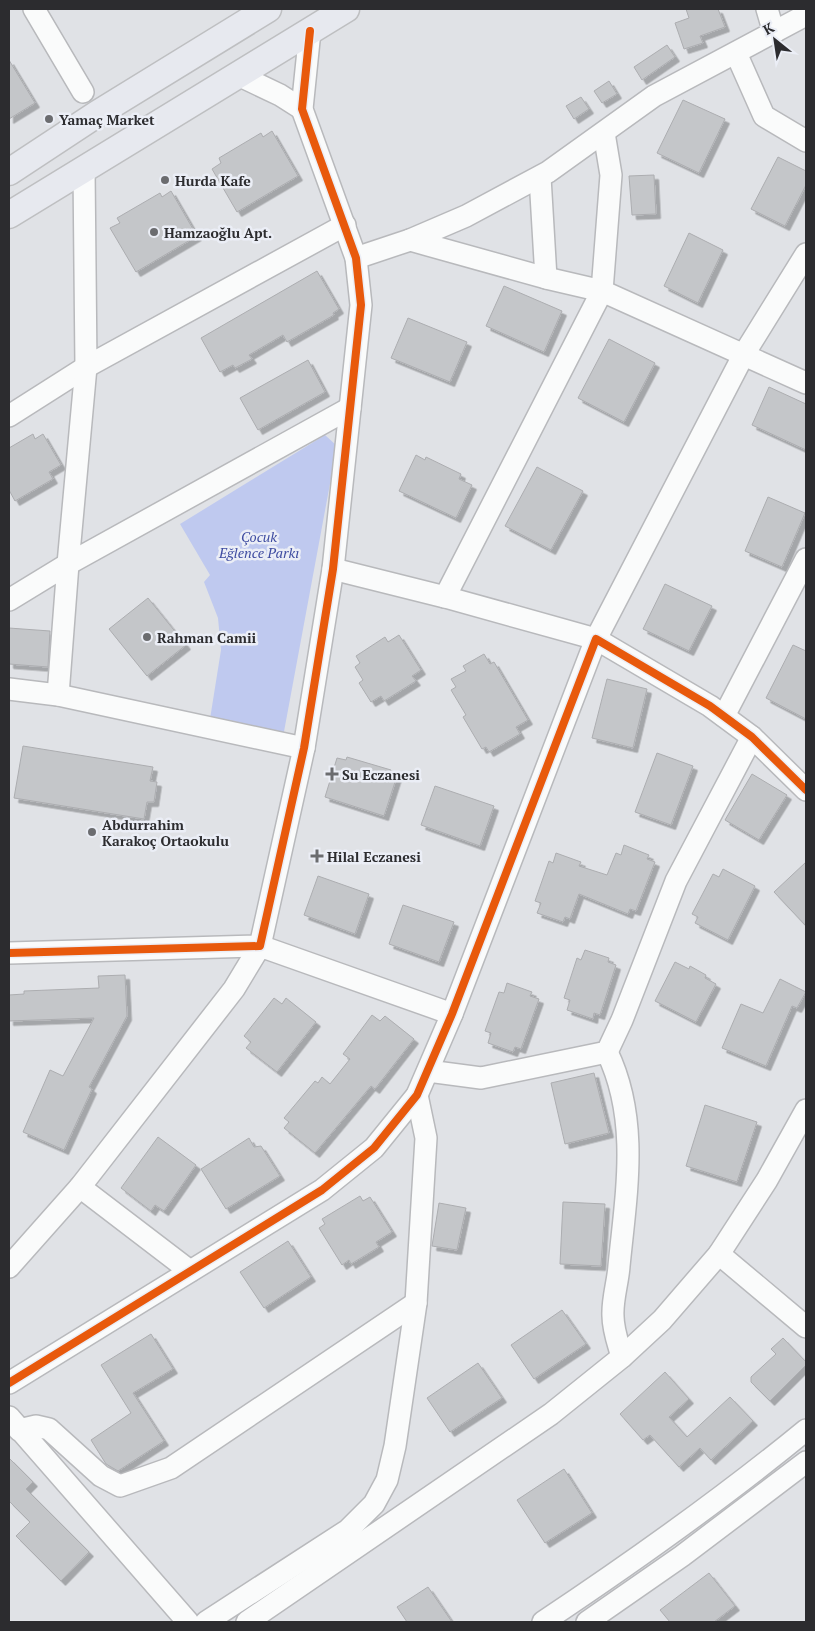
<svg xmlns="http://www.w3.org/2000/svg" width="815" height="1631" font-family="'PT Serif',serif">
	<defs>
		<filter id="shadow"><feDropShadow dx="4.5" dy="4.5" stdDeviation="0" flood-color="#0004"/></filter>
	</defs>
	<rect width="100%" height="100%" fill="#e0e2e6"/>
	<polygon fill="#bfc9ef" points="325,435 337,446 283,737 210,719 221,650 218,618 204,582 210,575 180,524"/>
	<g fill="#c4c6c9" stroke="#acadb0" filter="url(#shadow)">
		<polygon points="686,9 718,9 725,27 700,36 703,43 684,49 675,23 689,18"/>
		<polygon points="667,45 675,57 642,80 634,67"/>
		<polygon points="9,60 35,103 9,119"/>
		<polygon points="609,81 617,94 602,103 594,91"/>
		<polygon points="581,97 589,109 574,119 566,106"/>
		<polygon points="683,100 725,119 699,173 657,153"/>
		<polygon points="272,131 298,176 237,212 212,169 221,163 219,158 261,133 263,137"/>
		<polygon points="778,157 806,171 806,185 785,226 751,209"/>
		<polygon points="654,175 656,214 632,215 629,176"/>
		<polygon points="171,191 197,236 136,272 110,228 120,223 117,218 160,193 162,197"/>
		<polygon points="689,233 723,250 698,303 664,286"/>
		<polygon points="317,271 339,309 333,313 334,315 287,342 283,335 249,355 252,359 235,368 233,365 220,372 201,338"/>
		<polygon points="504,286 562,311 544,352 486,326"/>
		<polygon points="408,318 467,342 450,382 391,358"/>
		<polygon points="609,339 655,363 624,422 578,398"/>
		<polygon points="308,360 325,392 258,430 240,398"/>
		<polygon points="769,387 806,404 806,450 752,425"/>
		<polygon points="33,434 35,439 43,434 61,465 49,472 53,479 15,501 9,490 9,448"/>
		<polygon points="416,455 425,460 426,457 461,474 459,479 472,485 456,518 399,491"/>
		<polygon points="537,467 583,491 551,550 505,526"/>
		<polygon points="768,497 805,513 782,567 745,551"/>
		<polygon points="665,584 712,606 689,651 643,629"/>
		<polygon points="148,598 186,645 147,676 109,629"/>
		<polygon points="9,628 50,631 48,667 9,664"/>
		<polygon points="399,635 421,670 412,676 416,681 384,701 381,696 371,702 359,683 363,680 355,667 360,663 356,656 385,637 388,642"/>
		<polygon points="793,645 806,651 806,719 766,698"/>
		<polygon points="484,654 490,664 494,662 528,720 516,727 520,734 489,752 486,747 482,749 463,717 466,715 451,690 456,687 451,679 466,671 463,666"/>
		<polygon points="607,679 647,689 633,748 592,738"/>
		<polygon points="23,746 153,767 150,781 157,782 154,802 147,802 144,819 14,798"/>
		<polygon points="657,753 693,766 671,825 635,812"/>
		<polygon points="347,757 391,770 389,774 397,776 384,816 325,797 337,758 346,760"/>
		<polygon points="752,774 787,795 759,840 725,820"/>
		<polygon points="435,786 494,806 480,846 421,825"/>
		<polygon points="624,845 649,855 647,859 655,862 636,911 630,909 628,914 579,894 570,919 565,917 563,922 537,913 541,903 535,901 549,861 553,863 556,853 581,862 579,866 607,875 616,853 621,855"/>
		<polygon points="806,862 806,926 774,892"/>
		<polygon points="723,869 755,886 728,940 695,923 698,917 692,914 713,874 719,877"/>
		<polygon points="318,876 369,894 355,934 304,915"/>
		<polygon points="403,905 454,922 439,962 389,944"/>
		<polygon points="585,950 609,958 608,962 616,965 600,1015 594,1013 593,1019 567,1010 570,1000 564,998 577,958 581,960"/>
		<polygon points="675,962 689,969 690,966 706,975 705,978 716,984 696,1022 655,1001"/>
		<polygon points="125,975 127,1016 89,1087 92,1089 64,1150 23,1132 50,1070 63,1076 94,1018 9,1021 9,995 24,994 24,991 99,988 98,976"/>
		<polygon points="780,979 806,992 797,1008 792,1006 766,1066 722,1048 741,1004 763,1013"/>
		<polygon points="507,983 532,992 530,996 539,999 521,1049 515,1047 513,1052 488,1043 491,1033 485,1031 499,992 504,993"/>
		<polygon points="274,998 282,1004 286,998 316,1022 277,1072 246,1048 251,1042 244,1036"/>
		<polygon points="372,1015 380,1021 385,1016 414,1039 375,1089 371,1086 315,1153 284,1128 289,1122 284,1118 315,1081 318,1083 322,1077 330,1084 350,1059 343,1054"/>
		<polygon points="594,1073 609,1133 565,1144 551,1083"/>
		<polygon points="705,1105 757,1122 737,1182 686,1166"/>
		<polygon points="158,1137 196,1165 164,1211 155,1205 151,1211 121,1188"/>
		<polygon points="249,1138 254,1147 261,1146 280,1176 226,1209 201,1169"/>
		<polygon points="360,1196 363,1201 370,1197 392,1232 376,1242 379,1247 351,1264 349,1260 342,1265 319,1228 325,1224 322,1219"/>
		<polygon points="563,1202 605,1204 601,1266 560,1264"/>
		<polygon points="439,1203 466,1208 457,1250 432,1246"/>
		<polygon points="288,1241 311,1277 264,1308 240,1272"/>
		<polygon points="562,1310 586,1344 534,1379 511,1345"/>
		<polygon points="151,1334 173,1369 133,1393 164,1441 118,1471 106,1464 91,1440 131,1413 101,1365"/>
		<polygon points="783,1338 806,1362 806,1365 770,1401 751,1382 751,1377 776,1354 771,1349"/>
		<polygon points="478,1363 502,1398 450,1432 427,1398"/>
		<polygon points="665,1372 689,1399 669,1417 687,1437 730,1397 753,1421 711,1460 700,1448 679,1467 650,1435 643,1440 620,1414"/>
		<polygon points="9,1458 33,1482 26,1489 89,1552 61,1581 16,1536 30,1522 9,1501"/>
		<polygon points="564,1469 592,1513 545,1543 517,1500"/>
		<polygon points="709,1573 735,1606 714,1622 670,1622 660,1610"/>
		<polygon points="428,1587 452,1622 407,1622 397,1607"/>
	</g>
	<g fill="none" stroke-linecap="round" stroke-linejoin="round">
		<g stroke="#b8b9bc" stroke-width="24">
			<g id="minor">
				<polyline points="34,9 83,92"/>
				<polyline points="767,9 774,33"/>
				<polyline points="736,53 764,116 806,141"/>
				<polyline points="238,75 280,95 302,109"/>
				<polyline points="540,177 546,278"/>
				<polyline points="410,240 466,216 548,172 654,96 806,15"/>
				<polyline points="356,258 410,240 546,278 602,291 806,383"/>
				<polyline points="9,416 86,367 345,225"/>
				<polyline points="333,569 445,597 596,639 744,354 806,254"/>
				<polyline points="445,597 602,291 611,175 604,133"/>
				<polyline points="9,600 68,564 350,408"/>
				<polyline points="9,689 58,695 304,748"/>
				<polyline points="58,695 68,564 86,367 84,169"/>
				<polyline points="724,716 806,559"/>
				<polyline points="9,953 260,946 304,748 333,569 361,305 356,258 302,109 310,31"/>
				<path d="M607 1052C640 1120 626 1194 619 1266 618 1282 612 1300 613 1316 613 1330 618 1343 622 1357"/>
				<polyline points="428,1071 481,1078 607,1052 622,1020 676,881 752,737"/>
				<polyline points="80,1187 190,1271"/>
				<polyline points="719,1254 806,1327"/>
				<polyline points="9,1267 80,1187 234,989 260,946 452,1014"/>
				<polyline points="9,1383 322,1190 374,1148 417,1095 452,1014 596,639 710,706 752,737 806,790"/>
				<polyline points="9,1417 188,1622"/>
				<polyline points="19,1430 36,1426 49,1429 101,1476 120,1486 171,1468 416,1303"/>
				<polyline points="206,1622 348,1530 374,1504 387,1480 395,1446 416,1303 426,1138 417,1095"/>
				<polyline points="247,1622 551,1414 622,1357 662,1320 719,1254 767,1180 806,1110"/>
				<path d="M543 1622C633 1562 722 1499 806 1430"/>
				<polyline points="587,1622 682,1556 806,1462"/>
			</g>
		</g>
		<g stroke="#bebfc1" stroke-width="29">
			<g id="major">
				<polyline points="9,172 97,114 268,9"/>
				<polyline points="9,215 346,9"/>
			</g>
		</g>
		<use href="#minor" stroke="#fafbfb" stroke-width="21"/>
		<use href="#major" stroke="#e7e9ef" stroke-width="26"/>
		<g stroke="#ebeef6" stroke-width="11">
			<g id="cycleway">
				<polyline points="9,953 260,946 304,748 333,569 361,305 356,258 302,109 310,31"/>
				<polyline points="9,1383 322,1190 374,1148 417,1095 452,1014 596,639 710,706 752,737 806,790"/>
			</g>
		</g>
		<use href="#cycleway" stroke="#e8590c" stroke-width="8"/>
	</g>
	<g fill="#6b6c6f" stroke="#ebeef6" stroke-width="2">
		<circle cx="49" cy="119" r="5"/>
		<circle cx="165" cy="180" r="5"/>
		<circle cx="154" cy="232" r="5"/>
		<circle cx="147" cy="637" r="5"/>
		<path d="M329.5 766.5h5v5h5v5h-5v5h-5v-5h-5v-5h5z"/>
		<circle cx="92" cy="832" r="5"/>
		<path d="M314.5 848.5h5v5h5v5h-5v5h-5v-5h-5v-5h5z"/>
	</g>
	<g text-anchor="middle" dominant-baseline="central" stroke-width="5" stroke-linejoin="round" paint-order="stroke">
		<g font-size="14" font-weight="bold" fill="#2c2c2f" stroke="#ebeef6" text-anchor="start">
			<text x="59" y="119">Yamaç Market</text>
			<text x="175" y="180">Hurda Kafe</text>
			<text x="164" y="232">Hamzaoğlu Apt.</text>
			<text x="157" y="637">Rahman Camii</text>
			<text x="342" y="774">Su Eczanesi</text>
			<text x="102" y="824">Abdurrahim<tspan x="102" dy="16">Karakoç Ortaokulu</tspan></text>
			<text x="327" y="856">Hilal Eczanesi</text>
		</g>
		<g font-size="14" font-style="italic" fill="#3e4ca1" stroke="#ebeef6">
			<text x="259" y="536">Çocuk<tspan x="259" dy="16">Eğlence Parkı</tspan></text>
		</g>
	</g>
	<rect width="815" height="1631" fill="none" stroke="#2c2c2f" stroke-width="20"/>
	<g transform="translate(775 40) rotate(330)" stroke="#ebeef6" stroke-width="4" paint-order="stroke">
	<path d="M0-4L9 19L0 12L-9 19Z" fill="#2c2c2f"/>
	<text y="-8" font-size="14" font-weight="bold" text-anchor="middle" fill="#2c2c2f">K</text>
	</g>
</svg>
